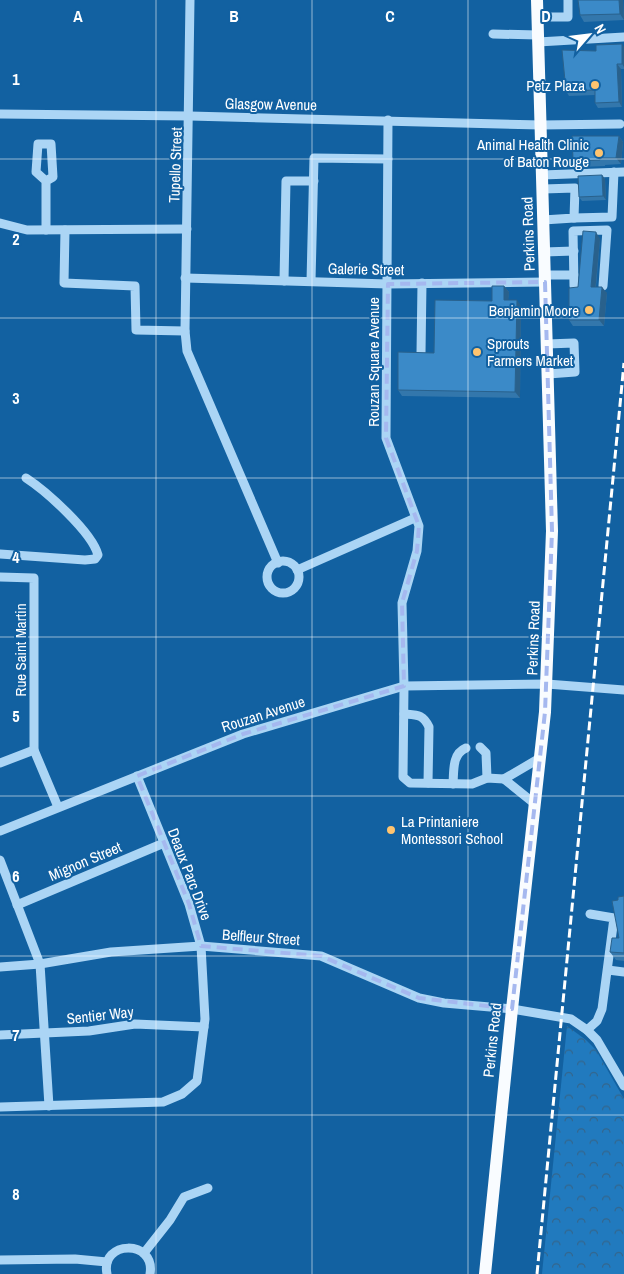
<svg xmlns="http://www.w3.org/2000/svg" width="624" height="1274" font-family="'Archivo Narrow',sans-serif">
	<defs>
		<pattern id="forest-crowns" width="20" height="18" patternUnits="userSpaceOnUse" patternTransform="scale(1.25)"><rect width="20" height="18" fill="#217abe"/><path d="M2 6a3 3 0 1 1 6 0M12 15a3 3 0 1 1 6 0" fill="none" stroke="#34658b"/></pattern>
	</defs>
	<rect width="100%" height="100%" fill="#1261a1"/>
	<polygon fill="url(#forest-crowns)" points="567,1026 586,1040 596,1050 624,1099 624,1274 542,1274"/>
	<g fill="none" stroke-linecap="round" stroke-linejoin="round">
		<g stroke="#abd5f5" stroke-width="9">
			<polyline points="190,0 185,331 187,351 278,563"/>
			<polyline points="538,17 568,17 568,0"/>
			<polyline points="493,34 538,35"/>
			<polyline points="538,42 624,37"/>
			<polyline points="0,114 190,116 541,125 620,124"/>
			<polyline points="388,120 386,438 419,526 417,551 402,603 404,686 403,777 410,783 472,784 487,778 504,779"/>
			<polyline points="542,175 624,172"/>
			<polyline points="543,189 575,188 574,218 543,220"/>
			<polyline points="574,218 612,217 614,172"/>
			<polyline points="0,223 27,230 187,229"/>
			<polyline points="46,230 46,181 53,177 51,144 38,144 36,172 46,181"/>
			<polyline points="65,230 64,283 135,286 136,330 185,331"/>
			<polyline points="544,252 574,251"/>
			<polyline points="545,275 574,275"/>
			<polyline points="185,278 388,284 545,282"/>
			<polyline points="284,281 286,181 314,181"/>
			<polyline points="311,281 314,158 388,159"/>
			<polyline points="574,286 573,231 607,230 603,286"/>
			<polyline points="547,344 574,343 575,372 548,374"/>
			<polyline points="421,353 422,283"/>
			<path d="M0 554 85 560 95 559 98 555C92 532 46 491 26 478"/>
			<circle cx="283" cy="577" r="16"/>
			<polyline points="297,570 415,518"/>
			<polyline points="0,577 34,578 34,750 58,807"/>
			<path d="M404 714C417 715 423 714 429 727L428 783"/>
			<polyline points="480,747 486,753 487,778"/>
			<polyline points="0,763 34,750"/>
			<path d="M453 784C454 770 452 754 466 748"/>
			<polyline points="535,804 504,779 540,758"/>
			<polyline points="0,831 243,734 404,686 547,684 624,690"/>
			<polyline points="0,860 40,964 49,1106"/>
			<polyline points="17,905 164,843"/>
			<polyline points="0,967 40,964 111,952 201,946 321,956 419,998 444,1003 512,1009 571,1019 587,1030 597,1040 624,1086"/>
			<polyline points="608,970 624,972"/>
			<polyline points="587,1030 597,1021 602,1009 614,918 590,914"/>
			<polyline points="0,1035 89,1031 135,1024 204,1027"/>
			<polyline points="0,1107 163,1102 182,1094 197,1081 205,1019 201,946 189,904 137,776"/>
			<polyline points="144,1253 170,1220 184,1197 208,1188"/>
			<polyline points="0,1260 75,1259 107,1262"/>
			<path d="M107 1274C100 1240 156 1239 150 1274"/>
		</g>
		<polyline stroke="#f9fcff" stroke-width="12" points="485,1274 512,1009 545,712 552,531 537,0"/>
		<polyline stroke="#fff" stroke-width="3" stroke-dasharray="9 4" stroke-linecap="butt" points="537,1274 624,363"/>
	</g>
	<g fill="#3377ac">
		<polygon points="623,0 624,20 584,22 580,15"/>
		<polygon points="624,47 624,69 621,69 622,107 598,108 595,103 595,95 569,96 566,91 596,51"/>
		<polygon points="619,136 623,142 621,164 605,165 605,166 581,167 579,165 577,165 573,159"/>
		<polygon points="602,175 605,179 606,200 582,201 579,197"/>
		<polygon points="600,239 596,287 607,293 604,326 573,326 569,320 578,287"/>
		<polygon points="504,286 509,292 508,300 521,306 520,398 402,396 398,390 434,353 492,301"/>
		<polygon points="624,896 624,961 616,960 610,952 619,938 618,900"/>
	</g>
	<g fill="#29618c">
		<polygon points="619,0 623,0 624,20 620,14"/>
		<polygon points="622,44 624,47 624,67 622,64"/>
		<polygon points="617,64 621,69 622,107 619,102"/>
		<polygon points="619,136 623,142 621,164 616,158"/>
		<polygon points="602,175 605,179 606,200 603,196"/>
		<polygon points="596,232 600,239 595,293 591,287"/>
		<polygon points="504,286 509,292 508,306 504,300"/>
		<polygon points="602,287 607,293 604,326 599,320"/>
		<polygon points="517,300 521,306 520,398 515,392"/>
	</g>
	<g fill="#3b8ac8" stroke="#29618c">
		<polygon points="578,0 619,0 620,14 580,15"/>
		<polygon points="622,44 622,64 617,64 619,102 595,103 595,90 566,91 562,50 596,51 596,45"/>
		<polygon points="572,136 619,136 616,158 600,158 600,160 576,161 576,159 573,159"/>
		<polygon points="602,175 603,196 579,197 578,176"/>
		<polygon points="583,231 596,232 591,287 602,287 599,320 569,320 569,288 578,287"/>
		<polygon points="492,286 504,286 504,300 517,300 515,392 398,390 398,352 434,353 435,300 492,301"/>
		<polygon points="624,896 624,953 610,952 612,938 619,938 612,901 618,900 618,897"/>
	</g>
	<path fill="none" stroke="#a5b8ef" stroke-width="4" stroke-dasharray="10 6" stroke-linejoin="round" d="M545 282 552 531 545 712 512 1009 419 998 321 956 201 946 189 904 137 776 243 734 404 686 402 603 417 551 419 526 386 438 388 284Z"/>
	<path fill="none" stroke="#fff" stroke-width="1" stroke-opacity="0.55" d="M156 0V1274M312 0V1274M468 0V1274M0 159H624M0 318H624M0 478H624M0 637H624M0 796H624M0 956H624M0 1115H624"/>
	<g fill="#ffc46f" stroke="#1261a1" stroke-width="2">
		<circle cx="595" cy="85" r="5"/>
		<circle cx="599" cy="153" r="5"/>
		<circle cx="589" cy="310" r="5"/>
		<circle cx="477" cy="352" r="5"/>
		<circle cx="391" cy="830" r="5"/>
	</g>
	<g text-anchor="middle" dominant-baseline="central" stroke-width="4" stroke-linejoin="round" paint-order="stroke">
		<g font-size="15" fill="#fff" stroke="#1261a1" text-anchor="end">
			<text x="585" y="85">Petz Plaza</text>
			<text x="589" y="144">Animal Health Clinic<tspan x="589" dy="17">of Baton Rouge</tspan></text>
			<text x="579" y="310">Benjamin Moore</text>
			<text x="487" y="343" text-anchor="start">Sprouts<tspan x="487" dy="17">Farmers Market</tspan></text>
			<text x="401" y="821" text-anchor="start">La Printaniere<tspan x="401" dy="17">Montessori School</tspan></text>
		</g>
		<g font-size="15" fill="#fff" stroke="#1261a1">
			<text transform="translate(271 104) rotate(1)">Glasgow Avenue</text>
			<text transform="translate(175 165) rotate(-88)">Tupello Street</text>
			<text transform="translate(528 234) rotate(-92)">Perkins Road</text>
			<text transform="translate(366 269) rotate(1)">Galerie Street</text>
			<text transform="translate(373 362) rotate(-90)">Rouzan Square Avenue</text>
			<text transform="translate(533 638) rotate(-88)">Perkins Road</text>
			<text transform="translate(20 650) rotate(-90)">Rue Saint Martin</text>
			<text transform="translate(263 714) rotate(-18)">Rouzan Avenue</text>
			<text transform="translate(85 861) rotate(-23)">Mignon Street</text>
			<text transform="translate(190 874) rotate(69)">Deaux Parc Drive</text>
			<text transform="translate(261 937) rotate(4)">Belfleur Street</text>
			<text transform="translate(100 1015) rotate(-6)">Sentier Way</text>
			<text transform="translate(492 1040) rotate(-84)">Perkins Road</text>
		</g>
	</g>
	<g font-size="16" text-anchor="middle" font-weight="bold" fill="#fff" stroke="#1261a1" stroke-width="4" stroke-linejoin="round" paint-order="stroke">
		<text x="78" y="22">A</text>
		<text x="234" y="22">B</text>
		<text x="390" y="22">C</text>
		<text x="546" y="22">D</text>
		<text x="16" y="85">1</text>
		<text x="16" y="245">2</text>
		<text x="16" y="404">3</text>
		<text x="16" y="563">4</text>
		<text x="16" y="722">5</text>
		<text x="16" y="882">6</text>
		<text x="16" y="1041">7</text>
		<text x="16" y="1200">8</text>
	</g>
	<g transform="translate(589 35) rotate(62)" stroke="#1261a1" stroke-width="4" paint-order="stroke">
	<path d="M0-4L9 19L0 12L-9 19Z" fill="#ffffff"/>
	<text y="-8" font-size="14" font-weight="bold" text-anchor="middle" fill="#ffffff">N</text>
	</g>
</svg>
